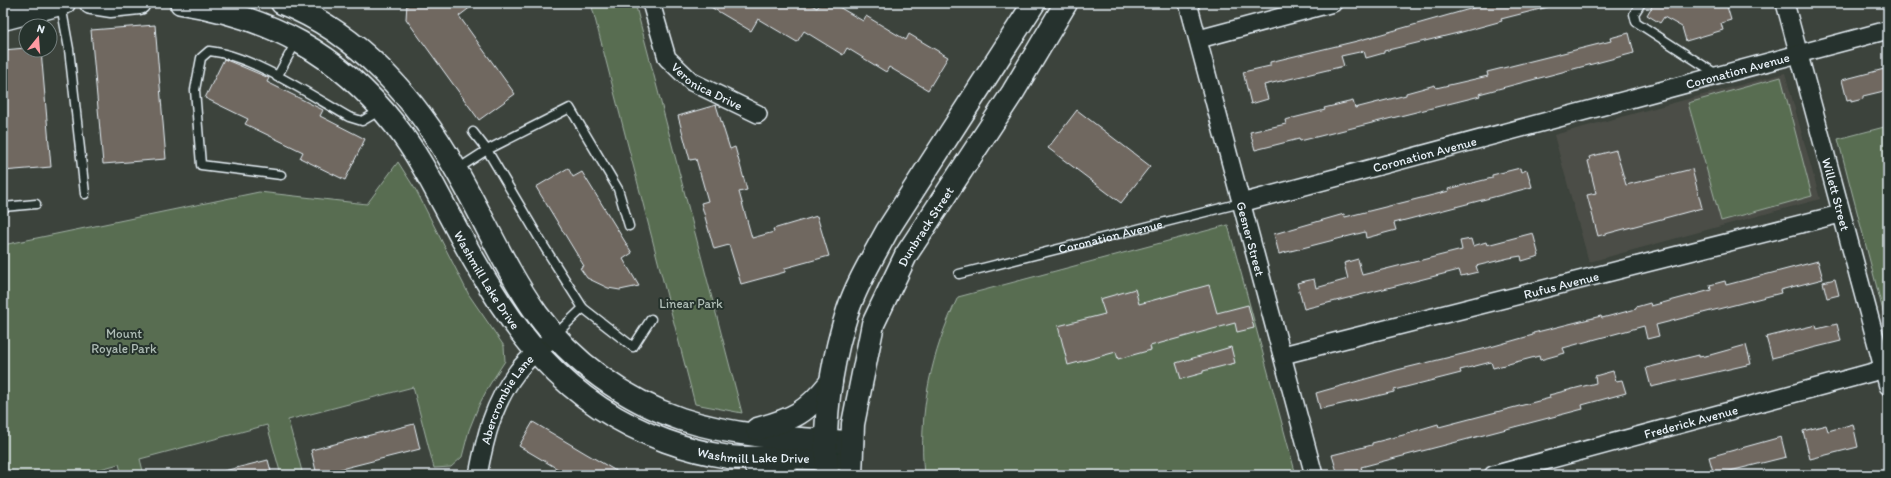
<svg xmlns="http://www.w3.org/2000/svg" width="1891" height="478" font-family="Itim,sans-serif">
	<rect width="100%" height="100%" fill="#3c433c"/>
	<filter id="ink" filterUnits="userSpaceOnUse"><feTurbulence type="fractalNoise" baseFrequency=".025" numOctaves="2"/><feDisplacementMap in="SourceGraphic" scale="8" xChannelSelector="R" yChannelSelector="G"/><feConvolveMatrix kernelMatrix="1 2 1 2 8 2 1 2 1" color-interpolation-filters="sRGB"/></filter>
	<g filter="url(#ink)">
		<polygon fill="#4c4e47" points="1785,73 1820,199 1589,262 1554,135"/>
		<g fill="#586d51" stroke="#a0afa4">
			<polygon points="591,3 635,3 742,413 695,404"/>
			<polygon points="1781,77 1812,196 1721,221 1688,103"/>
			<polygon points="1888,126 1888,330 1838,139"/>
			<polygon points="398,162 417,192 469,295 504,346 505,361 490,384 479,405 469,430 462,457 451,467 434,468 413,387 288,420 303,475 281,475 267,425 140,459 144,475 122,475 119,464 78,475 3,475 3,245 259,192 367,204"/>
			<path d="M1228 225 1296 475H924C918 413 931 353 958 297Z"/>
		</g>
		<g fill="#706860" stroke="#e8f1f8">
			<polygon points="407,3 476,3 459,16 515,94 479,120 406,19"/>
			<polygon points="704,3 808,3 817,8 821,3 832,3 863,21 866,16 906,40 909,34 948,57 928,90 889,67 886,72 847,48 843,55 804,31 797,42 758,19 751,31"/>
			<polygon points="1491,3 1548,3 1548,7 1501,19 1502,21 1462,32 1384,51 1384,53 1366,58 1364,51 1341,56 1344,66 1264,85 1268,99 1251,104 1243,72 1270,66 1270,62 1357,41"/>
			<polygon points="1654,3 1726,3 1731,20 1721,23 1723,30 1686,41 1682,27 1664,17 1660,23 1647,15"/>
			<polygon points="155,25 166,159 103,164 91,30"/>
			<polygon points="1629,33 1634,53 1479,94 1480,96 1300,141 1299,139 1255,150 1250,132 1286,124 1285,120 1325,110 1324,108 1353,101 1355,108 1406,95 1406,93 1435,85 1436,88 1488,76 1487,72 1611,41 1610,38"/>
			<polygon points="26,48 26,50 41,50 51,167 3,171 3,50"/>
			<polygon points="224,59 269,78 267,82 323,110 320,116 365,139 345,180 300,158 303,152 245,124 248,119 205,98"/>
			<polygon points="1888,68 1888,90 1863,96 1863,99 1851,102 1851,99 1847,100 1842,80"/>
			<polygon points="716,105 730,149 735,147 747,190 739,192 752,238 774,232 773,229 817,216 829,256 785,268 785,272 741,284 729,245 714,249 701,203 708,201 696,159 690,160 678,116"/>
			<polygon points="1077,110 1150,166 1121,203 1048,148"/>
			<polygon points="1616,150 1626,185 1692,169 1702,208 1598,236 1587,195 1596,193 1588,161 1590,160 1589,157"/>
			<polygon points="568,168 573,177 582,172 632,253 623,259 639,286 620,290 608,288 587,278 580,268 584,266 536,187"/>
			<polygon points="1520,168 1521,172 1527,170 1532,187 1394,223 1396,230 1366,238 1365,232 1279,254 1274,234 1344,214 1345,217 1449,191 1448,189 1492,178 1492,175"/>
			<polygon points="1533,233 1539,256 1522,261 1521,256 1509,258 1476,266 1478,272 1461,276 1459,270 1304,309 1297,283 1314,279 1316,288 1348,279 1344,263 1358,259 1362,275 1462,250 1460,241 1471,239 1473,246 1486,242 1487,245"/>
			<polygon points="1818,261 1823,279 1780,290 1781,293 1656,325 1659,336 1647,339 1644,326 1563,348 1565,353 1540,360 1539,356 1493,368 1491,362 1460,370 1461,373 1394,390 1394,392 1320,409 1316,393 1397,370 1487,348 1533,335 1533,333 1601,316 1602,318 1636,309 1636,307 1650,303 1651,306 1711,290 1710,285 1725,281 1726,285"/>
			<polygon points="1835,279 1839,295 1827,298 1823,282"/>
			<polygon points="1209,285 1217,313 1248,305 1254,328 1237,332 1235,323 1150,346 1151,350 1118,359 1116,352 1068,365 1058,326 1105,314 1100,299 1135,289 1139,304"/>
			<polygon points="1837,324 1841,341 1772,358 1766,337 1816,325 1817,329"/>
			<polygon points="1746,345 1751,364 1651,387 1646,368 1699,355 1699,357 1710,355"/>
			<polygon points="1231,347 1235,363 1203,371 1203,373 1181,379 1176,363"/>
			<polygon points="1613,371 1616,381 1622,380 1626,393 1582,405 1583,409 1361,467 1362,470 1338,475 1332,455 1372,445 1372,443 1411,433 1411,432 1438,424 1439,427 1550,398 1549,395 1596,383 1595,376"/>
			<polygon points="533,422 585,453 623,475 568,475 519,446"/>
			<polygon points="414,424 420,449 317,475 311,450"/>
			<polygon points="1853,424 1858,447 1810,459 1803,431 1826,425 1828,431"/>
			<polygon points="1781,437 1786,457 1714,475 1709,457"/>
			<polygon points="268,460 272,475 224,475 224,471"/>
		</g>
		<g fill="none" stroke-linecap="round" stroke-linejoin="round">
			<g stroke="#e8f1f8" stroke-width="11">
				<g id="lane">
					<polyline points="1641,3 1634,14 1636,22 1718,75"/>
					<polyline points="61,5 69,49 85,194"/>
					<polyline points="277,77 296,42"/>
					<polyline points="473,132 487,150 570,108 618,189 629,226"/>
					<polyline points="456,170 487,150 545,248 583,308 555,335"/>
					<path d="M281 175 201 165 195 90 201 58 209 51C251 55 312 96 349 117L362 121 381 110"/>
					<polyline points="3,207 36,204"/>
					<path id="s1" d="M959 274 1241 203"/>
					<polyline points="583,308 633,347 651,319"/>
				</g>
			</g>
			<g stroke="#e8f1f8" stroke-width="20">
				<g id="street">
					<path id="s2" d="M651 3 667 58 692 82 758 114"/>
					<path id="s3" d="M1188 3 1314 475"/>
					<path id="s4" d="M1785 3 1888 386"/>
					<polyline points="1199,39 1333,3"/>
					<path id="s5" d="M1241 203 1888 30"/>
					<path id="s6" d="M1283 355 1840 214"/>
					<path id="s7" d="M478 475C485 438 493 403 517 372 527 358 542 347 555 336"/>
					<path id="s8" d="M1493 475 1888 368"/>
				</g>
			</g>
			<g stroke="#e8f1f8" stroke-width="25">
				<g id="secondary">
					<polyline points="91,3 110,6 139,3"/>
					<path id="s9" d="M181 3C270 17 338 53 395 125 422 159 440 199 461 237 512 330 562 403 666 441 685 448 709 454 729 457 743 459 759 457 773 457 799 458 825 458 851 459"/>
					<path d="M282 3C359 33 417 100 456 170 484 218 505 269 537 314 572 362 625 400 681 419 735 437 795 439 852 442"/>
					<polyline points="3,19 64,3"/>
					<path d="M757 429C794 419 806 413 831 382"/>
					<polyline points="754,464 787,475"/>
					<path d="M827 475C823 420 831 363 848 310 857 283 873 257 887 231L1034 3"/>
					<path id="s10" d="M851 475 853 424 873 324 906 255 1013 92 1066 3"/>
				</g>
			</g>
			<use href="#lane" stroke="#26332d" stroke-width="8"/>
			<use href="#street" stroke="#26332d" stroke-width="17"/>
			<use href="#secondary" stroke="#26332d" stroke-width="22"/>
		</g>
	</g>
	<g text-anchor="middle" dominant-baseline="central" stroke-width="4" stroke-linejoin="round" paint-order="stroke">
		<g font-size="13" fill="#e8f1f8" stroke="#26332d">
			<text stroke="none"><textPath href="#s5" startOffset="514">Coronation Avenue</textPath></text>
			<text stroke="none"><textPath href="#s2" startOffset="107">Veronica Drive</textPath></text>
			<text stroke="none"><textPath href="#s5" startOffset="190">Coronation Avenue</textPath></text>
			<text stroke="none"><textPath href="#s4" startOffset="198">Willett Street</textPath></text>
			<text stroke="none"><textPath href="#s10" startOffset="264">Dunbrack Street</textPath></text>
			<text stroke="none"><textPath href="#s1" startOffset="156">Coronation Avenue</textPath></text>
			<text stroke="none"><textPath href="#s3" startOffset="244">Gesner Street</textPath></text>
			<text stroke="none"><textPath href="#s9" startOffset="433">Washmill Lake Drive</textPath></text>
			<text stroke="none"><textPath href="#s6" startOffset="287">Rufus Avenue</textPath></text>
			<text stroke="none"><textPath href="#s7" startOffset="82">Abercrombie Lane</textPath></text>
			<text stroke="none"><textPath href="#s8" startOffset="205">Frederick Avenue</textPath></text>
			<text stroke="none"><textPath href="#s9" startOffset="769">Washmill Lake Drive</textPath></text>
		</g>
		<g font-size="13" fill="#aebcb5" stroke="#26332d">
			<text x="691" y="303">Linear Park</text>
			<text x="124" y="333">Mount<tspan x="124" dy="15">Royale Park</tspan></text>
		</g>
	</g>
	<rect width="1891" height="478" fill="none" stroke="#26332d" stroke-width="16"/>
	<rect x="8" y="8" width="1875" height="462" fill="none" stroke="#e8f1f8" stroke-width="1.5" filter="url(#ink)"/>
	<g transform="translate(38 38) rotate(17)"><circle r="19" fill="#26332d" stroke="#747f7e"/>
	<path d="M0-3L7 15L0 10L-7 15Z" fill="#ff9aa2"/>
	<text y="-6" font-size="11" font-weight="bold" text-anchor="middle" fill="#e8f1f8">N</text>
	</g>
</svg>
